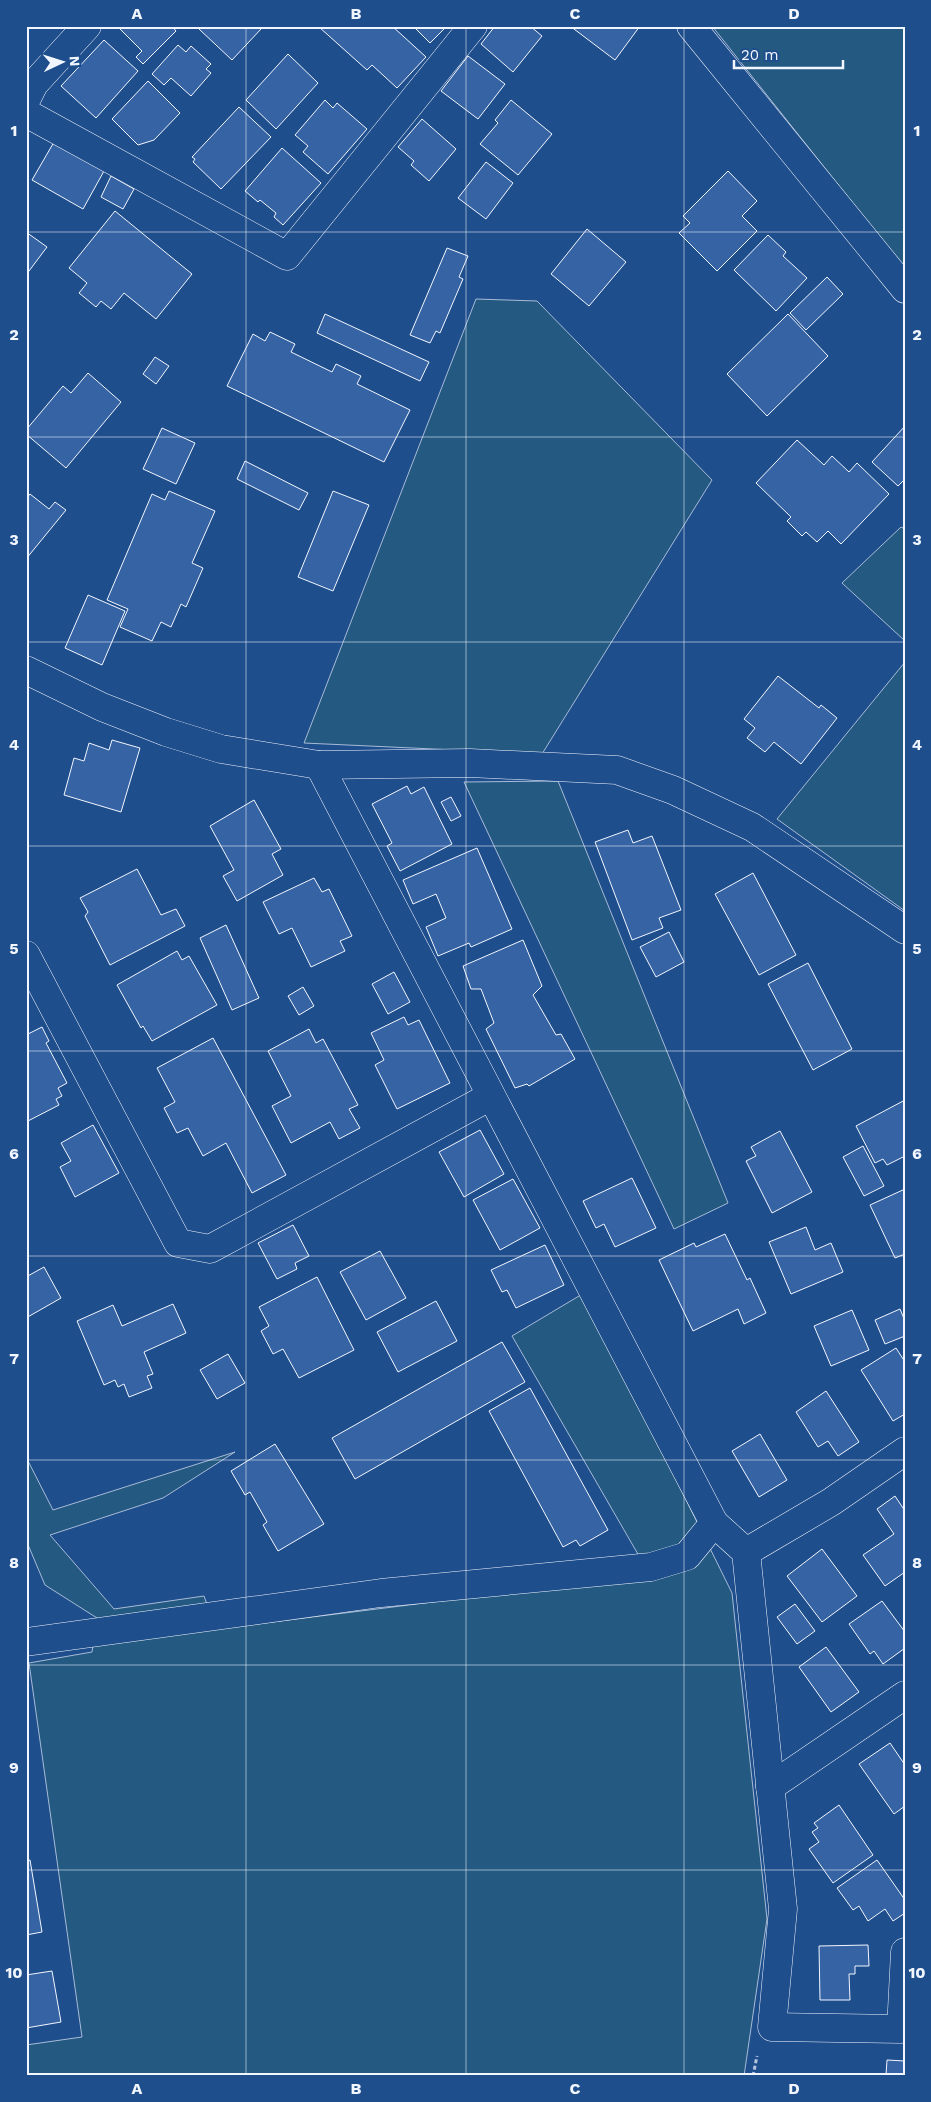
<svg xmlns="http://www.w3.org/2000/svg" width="931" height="2102" font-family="'Work Sans',sans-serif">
	<rect width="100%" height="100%" fill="#1f4e8c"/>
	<g fill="#245a82" stroke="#a8bbd7">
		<polygon points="712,26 905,26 905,269"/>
		<polygon points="476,299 537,301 712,480 542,754 304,743"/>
		<polygon points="901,527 905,529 905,641 842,583"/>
		<polygon points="905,662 905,911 777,819"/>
		<polygon points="558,781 728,1203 674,1229 464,782"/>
		<polygon points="584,1293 732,1593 767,1919 744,2076 26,2076 26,2045 82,2037 29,1663 92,1652 97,1618 45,1585 26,1540 26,1457 53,1510 235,1452 163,1498 50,1535 114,1609 204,1596 216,1629 650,1575 512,1336"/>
	</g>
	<g fill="#3563a3" stroke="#f2f6ff">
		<polygon points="122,26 159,26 161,29 163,26 172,26 176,31 143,64 136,57 142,51 120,29"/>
		<polygon points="202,26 259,26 261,29 232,60 199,29"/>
		<polygon points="392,26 426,57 397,88 372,65 367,70 319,27"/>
		<polygon points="413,26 447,26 430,43"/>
		<polygon points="495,26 530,26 542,36 513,72 481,44"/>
		<polygon points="570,26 640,26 615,60"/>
		<polygon points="104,40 138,71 96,118 61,86"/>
		<polygon points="178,45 186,52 191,46 211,64 206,69 211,73 191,96 171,78 164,85 152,74"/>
		<polygon points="288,54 318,83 276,129 246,100"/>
		<polygon points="468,56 505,84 478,119 441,91"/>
		<polygon points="148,81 180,113 154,140 138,145 112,119"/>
		<polygon points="325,100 333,108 337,103 367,129 328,174 303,152 308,146 295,135"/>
		<polygon points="511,100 552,134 518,175 480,144 498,123 495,120"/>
		<polygon points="239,107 271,137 221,189 193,162 195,159 192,157"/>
		<polygon points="422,119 456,149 429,181 411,165 414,161 398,147"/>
		<polygon points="54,142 104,171 83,209 32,180"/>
		<polygon points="282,148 321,183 283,225 274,217 276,213 260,200 258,202 245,191"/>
		<polygon points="486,162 513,183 486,219 458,198"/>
		<polygon points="728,171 757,201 742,216 757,231 717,271 679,233 690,223 683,216"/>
		<polygon points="111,176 134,189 123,209 101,197"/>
		<polygon points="115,211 192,274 156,319 124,293 111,309 101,301 96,307 79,293 87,283 69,268"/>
		<polygon points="587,229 626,262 589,306 551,274"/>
		<polygon points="26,232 47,247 26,275"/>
		<polygon points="768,235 786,252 783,256 807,278 776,311 734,270"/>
		<polygon points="447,248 468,256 459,277 463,279 440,333 436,331 430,343 410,335"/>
		<polygon points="827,277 843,294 806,330 790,313"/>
		<polygon points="325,314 429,362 420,381 317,333"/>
		<polygon points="788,314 828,356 767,416 727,374"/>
		<polygon points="270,332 295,344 291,352 332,372 336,364 361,376 357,384 410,410 384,462 227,386 253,334 265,341"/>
		<polygon points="155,357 169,366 156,384 143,374"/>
		<polygon points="88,373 121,402 66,468 26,434 26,430 63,386 71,393"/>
		<polygon points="905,426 905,479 898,486 872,462"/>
		<polygon points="162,428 195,443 176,484 143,469"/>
		<polygon points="797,440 824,465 832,456 849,472 857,463 889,494 841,544 828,531 817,542 806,532 802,536 787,521 791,517 756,483"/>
		<polygon points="245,461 308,493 299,510 237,479"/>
		<polygon points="169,491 215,511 192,563 203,568 186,607 181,604 171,627 161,622 152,641 120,627 128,609 107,600 152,494 165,500"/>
		<polygon points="333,491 369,505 333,591 298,577"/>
		<polygon points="30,494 49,509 55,502 66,510 26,559 26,499"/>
		<polygon points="88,595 125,611 102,665 65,648"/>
		<polygon points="778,676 819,708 821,705 837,718 801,764 774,742 765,752 747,738 755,728 744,719"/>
		<polygon points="112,740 140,748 121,812 64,795 74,758 84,761 89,743 109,750"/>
		<polygon points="407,786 411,794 424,787 452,844 400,871 387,846 392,843 372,804"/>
		<polygon points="451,797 461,816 451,821 441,802"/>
		<polygon points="254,800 281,849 272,854 283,875 237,901 223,876 234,870 210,826"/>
		<polygon points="628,830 633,843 652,836 681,910 659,918 663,928 632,940 595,842"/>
		<polygon points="477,848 512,929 471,947 469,943 438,956 426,927 446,918 436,894 413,904 403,880"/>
		<polygon points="137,869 161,915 176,909 185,926 110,965 85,916 88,912 80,898"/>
		<polygon points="753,873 796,955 759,975 715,894"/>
		<polygon points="314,878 322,892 329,889 352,936 340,941 345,951 311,967 292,928 279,934 263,902"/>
		<polygon points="226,925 259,998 232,1010 200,938"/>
		<polygon points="669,932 684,962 656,977 640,947"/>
		<polygon points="523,940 542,986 533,995 556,1035 561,1034 575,1059 529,1086 527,1084 515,1088 486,1029 494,1023 481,989 471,989 463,966"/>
		<polygon points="177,951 182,960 189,956 217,1005 152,1041 143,1026 141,1028 117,985"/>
		<polygon points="808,963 852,1049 813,1070 768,984"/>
		<polygon points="394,972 410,1002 388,1014 372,984"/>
		<polygon points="303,987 314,1006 299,1015 288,996"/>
		<polygon points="404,1017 408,1025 419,1020 450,1083 397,1109 375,1065 384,1060 371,1033"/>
		<polygon points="42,1027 49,1041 46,1043 67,1083 58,1088 62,1096 56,1099 59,1105 26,1122 26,1035"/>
		<polygon points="309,1029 316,1043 323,1039 358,1105 349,1109 360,1128 339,1139 330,1122 291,1143 272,1106 291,1096 268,1051"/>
		<polygon points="213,1038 286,1175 252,1193 226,1143 203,1156 188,1128 177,1133 164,1108 175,1102 157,1068"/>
		<polygon points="905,1100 905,1156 887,1165 883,1159 875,1163 856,1126"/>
		<polygon points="93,1125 119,1173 75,1197 60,1167 71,1161 61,1143"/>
		<polygon points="480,1130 504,1174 464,1197 439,1152"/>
		<polygon points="780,1131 812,1192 772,1213 746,1161 756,1156 751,1147"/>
		<polygon points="863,1146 884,1186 864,1196 843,1157"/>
		<polygon points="632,1178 656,1228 615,1247 604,1224 596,1228 583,1201"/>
		<polygon points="513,1179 540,1228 500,1250 473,1200"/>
		<polygon points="905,1189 905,1254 895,1258 870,1205"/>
		<polygon points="293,1225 309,1256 295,1263 297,1269 277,1279 258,1243"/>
		<polygon points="806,1227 815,1250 831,1243 843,1272 791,1294 769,1242"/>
		<polygon points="725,1234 747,1280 750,1278 766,1313 744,1324 738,1309 693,1331 659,1260 694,1243 696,1247"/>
		<polygon points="545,1245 564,1285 516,1308 507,1290 502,1292 491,1270"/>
		<polygon points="380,1251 406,1298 366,1320 340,1272"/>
		<polygon points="44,1267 61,1298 26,1318 26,1277"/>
		<polygon points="317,1277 354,1350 299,1378 283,1349 273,1354 261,1331 269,1326 259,1307"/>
		<polygon points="436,1301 457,1341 398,1372 377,1332"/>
		<polygon points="173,1304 186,1333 144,1352 153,1374 147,1376 152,1388 129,1397 124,1384 118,1387 115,1380 104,1385 77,1321 113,1305 122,1326"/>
		<polygon points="900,1309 905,1321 905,1336 885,1344 875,1320"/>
		<polygon points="852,1310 869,1350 831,1366 814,1326"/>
		<polygon points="502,1342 525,1382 355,1479 332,1438"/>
		<polygon points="896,1348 905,1362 905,1414 893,1421 861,1370"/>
		<polygon points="228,1354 245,1383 217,1399 200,1370"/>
		<polygon points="530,1388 608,1530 580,1546 576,1540 563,1547 489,1411"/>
		<polygon points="826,1391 859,1442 838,1456 828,1441 818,1447 796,1412"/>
		<polygon points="760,1434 787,1480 759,1497 732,1451"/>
		<polygon points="275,1444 324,1524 278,1551 263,1525 267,1522 250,1492 245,1495 231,1471"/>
		<polygon points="895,1496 905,1511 905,1572 885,1586 863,1555 894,1534 877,1509"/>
		<polygon points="822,1549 857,1596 822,1622 787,1576"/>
		<polygon points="882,1601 905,1632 905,1648 883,1664 874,1651 870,1654 849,1624"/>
		<polygon points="795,1604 815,1631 797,1644 777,1617"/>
		<polygon points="826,1647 859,1692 831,1712 799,1667"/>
		<polygon points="890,1743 905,1765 905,1806 894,1814 859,1764"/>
		<polygon points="839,1805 873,1855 833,1883 809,1849 819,1842 812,1832 818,1828 814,1823"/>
		<polygon points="30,1860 42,1932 26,1935 26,1861"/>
		<polygon points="877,1860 905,1900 905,1913 893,1921 885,1909 868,1921 859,1906 853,1910 837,1888"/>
		<polygon points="868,1945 869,1966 855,1966 855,1974 849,1974 850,2000 820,2000 819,1946"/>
		<polygon points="52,1971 61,2022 26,2028 26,1975"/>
		<polygon points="887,2060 905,2061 905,2076 873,2076 886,2075"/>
	</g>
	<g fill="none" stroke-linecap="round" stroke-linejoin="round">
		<g stroke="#f2f6ff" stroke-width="29">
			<g id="minor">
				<polyline points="691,26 905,289"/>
				<polyline points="26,100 34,84 87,26"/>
				<polyline points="26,113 287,256 473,26"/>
				<polyline points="26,670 102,707 166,732 221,749 319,765 470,763 617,770 673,790 752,827 905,930"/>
				<polyline points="26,955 178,1243 210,1249 491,1096"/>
				<polyline points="714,1523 746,1552 783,1909 772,2027 901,2029 905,1952"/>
				<polyline points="746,1552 831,1502 905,1451"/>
				<polyline points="26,1642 381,1593 651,1567 687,1556 714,1523 319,765"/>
				<polyline points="770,1787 905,1695"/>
			</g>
		</g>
		<polyline stroke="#b3c4dc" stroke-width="3" stroke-dasharray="4 2.5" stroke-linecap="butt" points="753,2076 757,2056"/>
		<use href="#minor" stroke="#1f4e8c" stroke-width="28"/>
	</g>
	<path fill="none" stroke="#f2f6ff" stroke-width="1" stroke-opacity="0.55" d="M246 26V2076M466 26V2076M684 26V2076M26 232H905M26 437H905M26 642H905M26 846H905M26 1051H905M26 1256H905M26 1460H905M26 1665H905M26 1870H905"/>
	<rect width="931" height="2102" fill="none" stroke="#1f4e8c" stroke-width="55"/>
	<g transform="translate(62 62) rotate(86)" stroke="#1f4e8c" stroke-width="4" paint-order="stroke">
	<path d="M0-4L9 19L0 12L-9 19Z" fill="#f2f6ff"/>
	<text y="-8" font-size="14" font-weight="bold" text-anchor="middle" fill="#f2f6ff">N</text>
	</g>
	<path d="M734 60v8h109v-8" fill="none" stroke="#f2f6ff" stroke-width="2.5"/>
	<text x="741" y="60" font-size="15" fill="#f2f6ff" stroke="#1f4e8c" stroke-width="4" paint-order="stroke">20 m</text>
	<rect x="28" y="28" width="876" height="2046" fill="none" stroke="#f2f6ff" stroke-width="2"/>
	<g font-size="16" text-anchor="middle" font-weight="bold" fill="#f2f6ff">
		<text x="137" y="19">A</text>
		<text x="356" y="19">B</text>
		<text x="575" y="19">C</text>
		<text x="794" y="19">D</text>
		<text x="14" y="136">1</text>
		<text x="917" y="136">1</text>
		<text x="14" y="340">2</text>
		<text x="917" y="340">2</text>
		<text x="14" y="545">3</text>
		<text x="917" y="545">3</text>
		<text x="14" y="750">4</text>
		<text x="917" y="750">4</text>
		<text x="14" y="954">5</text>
		<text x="917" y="954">5</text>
		<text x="14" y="1159">6</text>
		<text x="917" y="1159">6</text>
		<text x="14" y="1364">7</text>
		<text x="917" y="1364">7</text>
		<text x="14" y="1568">8</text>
		<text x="917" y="1568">8</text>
		<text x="14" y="1773">9</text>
		<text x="917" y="1773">9</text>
		<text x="14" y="1978">10</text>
		<text x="917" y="1978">10</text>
		<text x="137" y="2094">A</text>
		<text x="356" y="2094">B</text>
		<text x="575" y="2094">C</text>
		<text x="794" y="2094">D</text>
	</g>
</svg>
